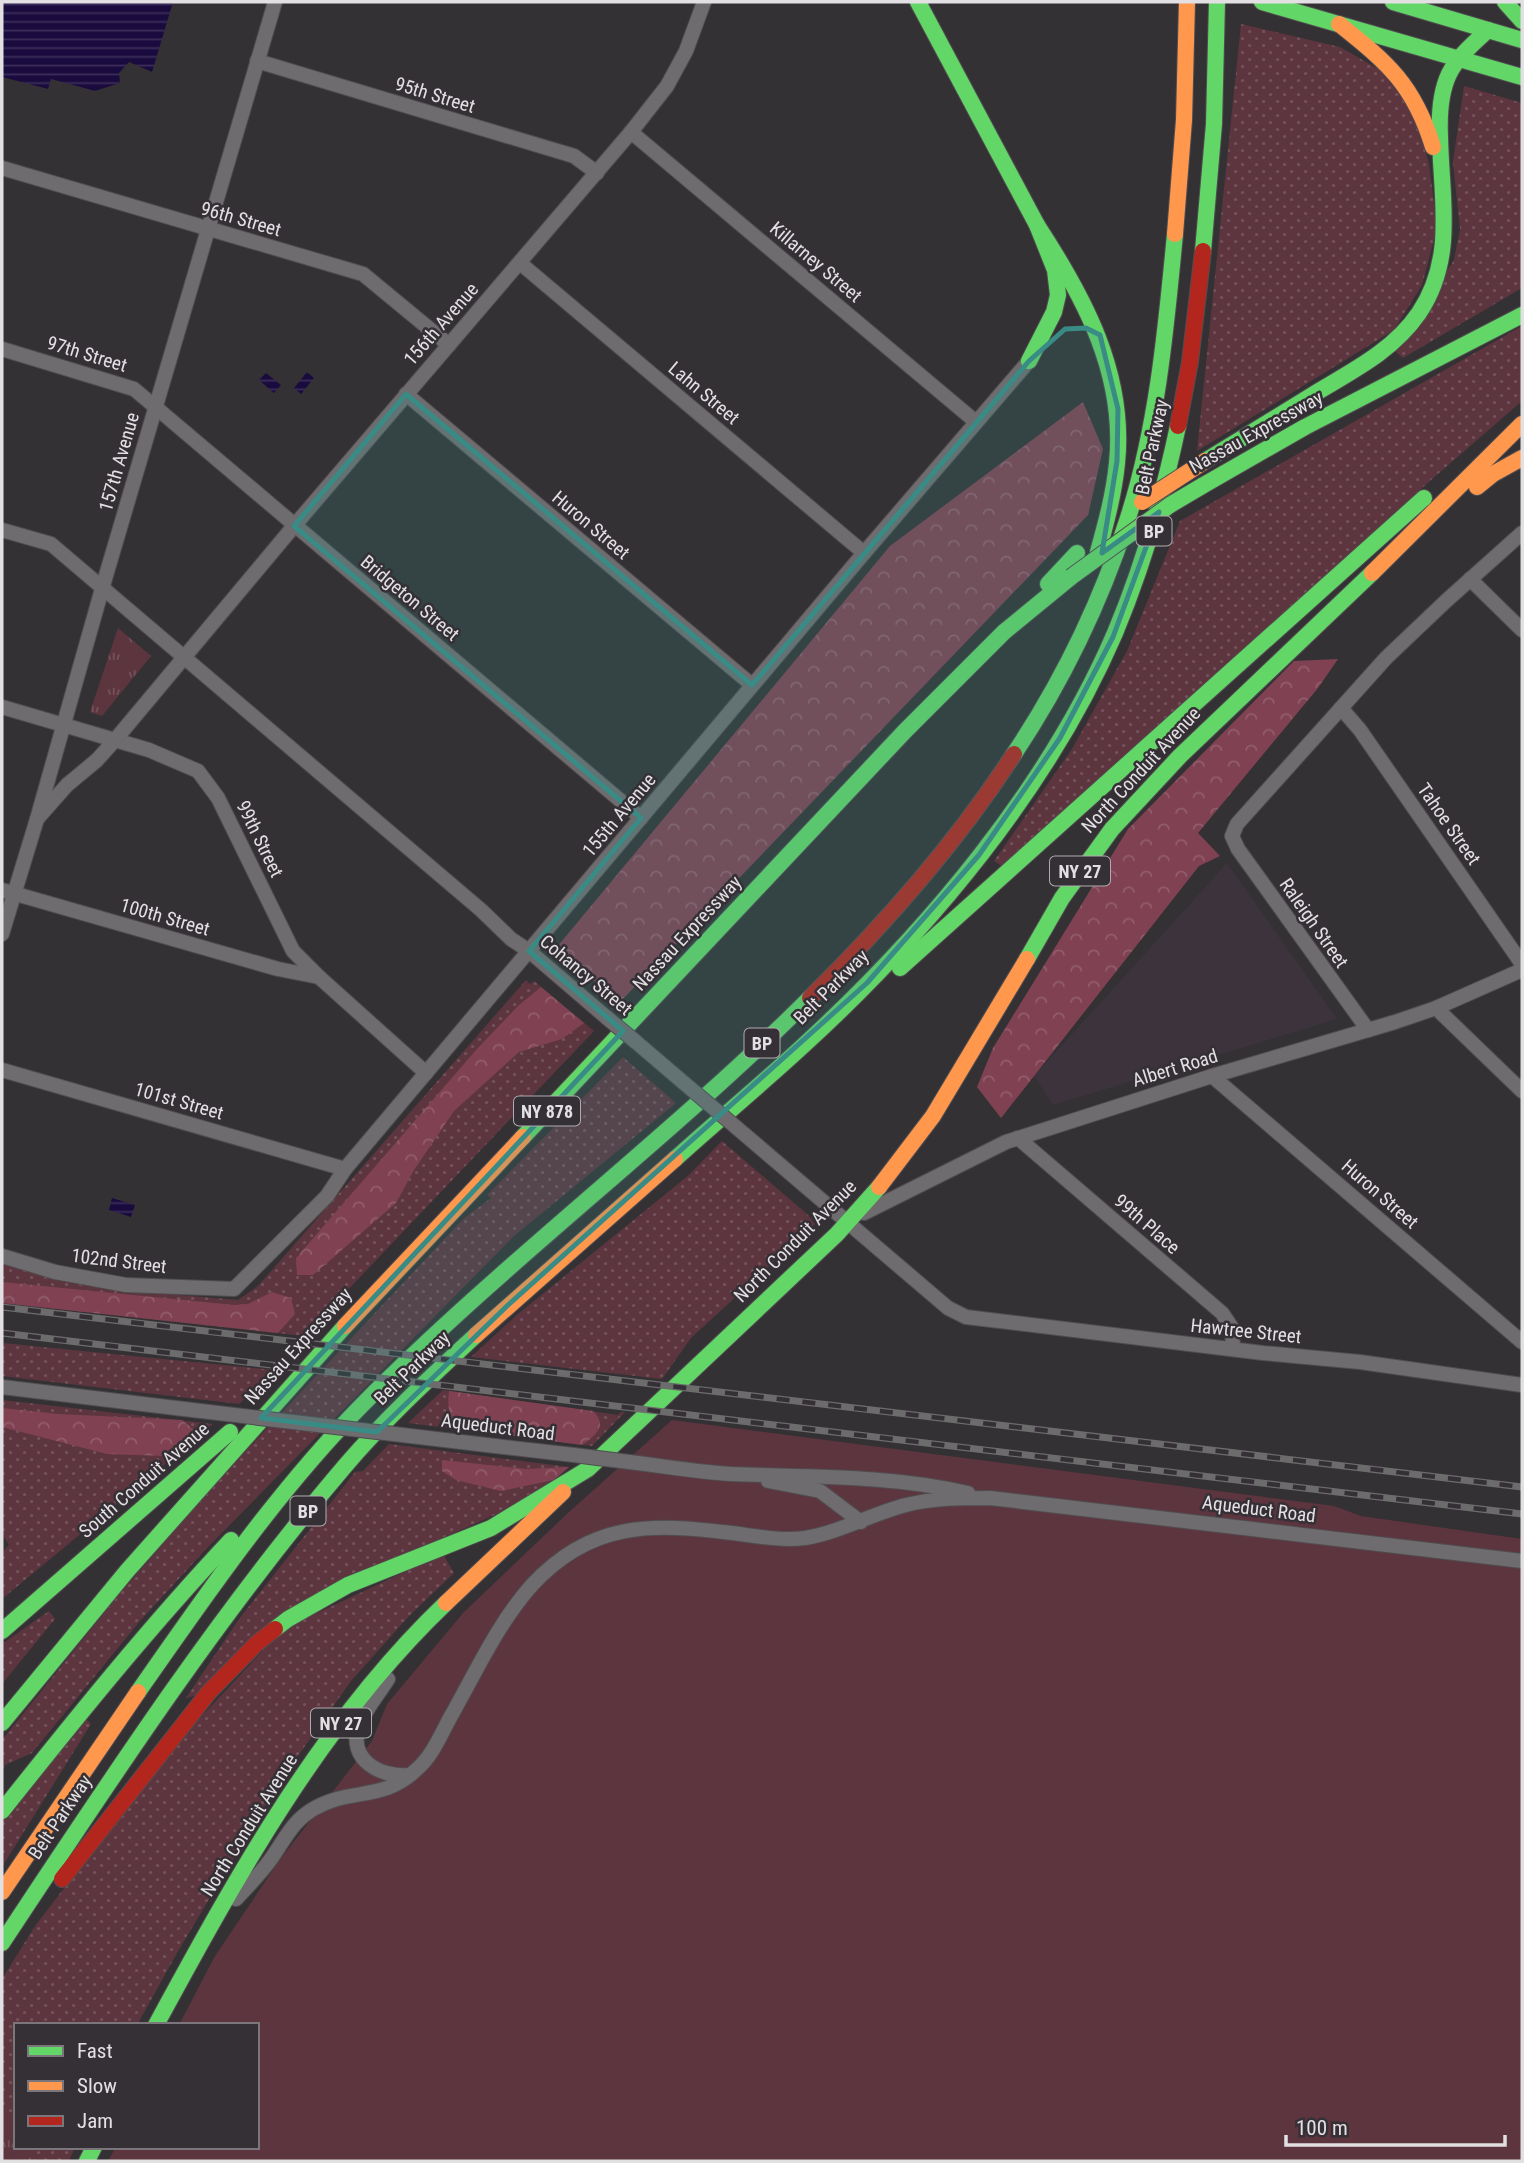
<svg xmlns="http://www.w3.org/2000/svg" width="1524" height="2163" font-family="'Roboto Condensed',sans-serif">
	<defs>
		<pattern id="grass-dots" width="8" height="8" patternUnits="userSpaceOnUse" patternTransform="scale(1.75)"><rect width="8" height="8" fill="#5d353f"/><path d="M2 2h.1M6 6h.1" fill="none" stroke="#74525b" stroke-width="1.8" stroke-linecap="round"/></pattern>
		<pattern id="forest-crowns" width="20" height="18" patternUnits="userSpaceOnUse" patternTransform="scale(1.75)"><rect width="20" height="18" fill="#804252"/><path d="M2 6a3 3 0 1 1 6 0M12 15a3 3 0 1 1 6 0" fill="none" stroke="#925d6b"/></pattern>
		<pattern id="park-tufts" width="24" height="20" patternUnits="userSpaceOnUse" patternTransform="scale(1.75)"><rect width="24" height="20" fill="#5d353f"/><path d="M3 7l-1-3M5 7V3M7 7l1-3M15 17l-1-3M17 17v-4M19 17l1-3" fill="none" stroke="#74525b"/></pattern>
		<pattern id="water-rules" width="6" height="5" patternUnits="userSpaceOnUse" patternTransform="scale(1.75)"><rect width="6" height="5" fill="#1a0b3e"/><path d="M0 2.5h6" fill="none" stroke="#3b2e5a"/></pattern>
	</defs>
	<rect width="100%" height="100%" fill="#343134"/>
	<polygon fill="#3c333c" points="1227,863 1337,1019 1053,1105 1034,1076"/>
	<g fill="url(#grass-dots)">
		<polygon points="1241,24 1340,47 1380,70 1403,98 1420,131 1429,164 1437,228 1422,285 1394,330 1197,451"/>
		<polygon points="1464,86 1522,103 1522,288 1403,358 1396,352 1454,260 1460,229 1453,162"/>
		<polygon points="1522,326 1522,401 1431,480 1003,867 994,861 1072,749 1127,651 1180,521"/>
		<polygon points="526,980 530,984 534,981 594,1031 304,1336 2,1303 2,1263 119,1290 238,1300 258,1286"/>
		<polygon points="623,1057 676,1103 514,1236 208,1547 140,1621 32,1753 5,1765 2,1771 2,1740 117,1597 215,1484 463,1219 491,1198 487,1195"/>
		<polygon points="722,1141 808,1215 815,1224 691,1338 662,1379 471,1357 518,1314 689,1175"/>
		<polygon points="2,1343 273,1370 239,1404 2,1376"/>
		<polygon points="443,1390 618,1415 621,1412 625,1412 592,1446 408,1423"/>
		<polygon points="2,1400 213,1424 2,1599 2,1552 9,1545 2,1534"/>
		<polygon points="389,1444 569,1467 520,1504 396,1558 198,1695 186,1698 239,1619 355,1472 363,1471"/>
		<polygon points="443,1554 454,1573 409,1616 351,1681 278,1784 177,1953 137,2025 16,2025 16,2147 75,2147 69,2161 2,2161 2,1979 35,1926 171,1749 283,1629"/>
		<polygon points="49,1611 55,1619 2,1684 2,1644"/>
		<polygon points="85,1718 91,1724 2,1867 2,1822"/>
	</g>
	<g fill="url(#forest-crowns)">
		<polygon points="1083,402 1103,449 1088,515 619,1003 557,947 890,546"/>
		<polygon points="1338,659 1318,688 1198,833 1220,856 1199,866 1001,1118 977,1087 993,1048 1128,829 1294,661"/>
		<polygon points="541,987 584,1023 562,1039 519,1052 454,1111 414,1170 396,1203 313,1275 297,1275 296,1258 476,1050 518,1006"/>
		<polygon points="2,1282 234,1305 248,1304 272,1292 291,1298 295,1314 278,1333 2,1303"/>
		<path d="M449 1391 593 1411C608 1426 596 1435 582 1445L459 1429C449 1415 447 1408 449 1391Z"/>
		<polygon points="2,1408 58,1414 182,1420 200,1435 177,1453 165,1456 107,1454 2,1427"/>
		<polygon points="442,1460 526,1469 569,1467 554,1480 501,1491 456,1480 442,1471"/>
	</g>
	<g fill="url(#park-tufts)">
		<polygon points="118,628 151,656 102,716 90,712"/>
		<polygon points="2,2113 16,2122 16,2147 33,2147 37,2161 2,2161"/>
	</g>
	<polygon fill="#5d353f" points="672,1420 1334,1506 1361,1516 1522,1539 1522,2161 108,2161 116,2147 257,2147 257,2025 179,2025 215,1956 279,1861 372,1741 387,1704 464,1612 569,1512"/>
	<g fill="url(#water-rules)">
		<polygon points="2,2 173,2 152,72 129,62 119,73 120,83 95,91 51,79 48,89 2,77"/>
		<polygon points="307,372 314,378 301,394 294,388"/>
		<polygon points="266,373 281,385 274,393 259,380"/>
		<polygon points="112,1198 135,1205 131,1217 109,1210"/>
	</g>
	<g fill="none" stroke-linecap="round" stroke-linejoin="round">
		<g stroke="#504d50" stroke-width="16">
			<g id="street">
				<polyline points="257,61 574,156 597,173"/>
				<polyline points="631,132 976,422"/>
				<polyline points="2,168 363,274 449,345"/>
				<polyline points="520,263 864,553"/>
				<polyline points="2,349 134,389 641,818"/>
				<polyline points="406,394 752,685"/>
				<polyline points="2,530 51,544 481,910 511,939 529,951 606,1017"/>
				<polyline points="1470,579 1522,630"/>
				<polyline points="2,707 149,750 198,771 218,798 293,951 319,977 426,1073"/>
				<polyline points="1341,708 1360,730 1522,964"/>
				<polyline points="37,819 67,785 97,760 115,740 294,526 631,132 667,86 686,51 704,2"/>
				<polyline points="2,890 278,969 319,977"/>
				<polyline points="2,934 37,819 102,589 275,2"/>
				<polyline points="1436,1008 1522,1091"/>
				<polyline points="1368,1030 1238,849 1232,836 1237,824 1386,658 1446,601 1522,533"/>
				<polyline points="636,1042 684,1083"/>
				<polyline points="2,1070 345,1169"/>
				<polyline points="1212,1076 1522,1342"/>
				<polyline points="737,1128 948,1308 966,1317 1263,1353 1360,1362 1522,1385"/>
				<polyline points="1018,1138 1222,1313 1232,1328 1233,1349"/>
				<polyline points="864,1213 1006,1142 1212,1076 1395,1022 1436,1008 1522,970"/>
				<polyline points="2,1256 55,1272 126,1285 234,1289 327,1196 345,1169 864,553 1029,361"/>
				<polyline points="2,1387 184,1409"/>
				<polyline points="495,1446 574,1455"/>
				<path d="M629 1462C663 1466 697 1472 731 1474 810 1477 891 1475 968 1493"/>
				<polyline points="768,1481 820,1491 861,1522"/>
				<path d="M388 1679C379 1694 365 1709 359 1726 347 1760 381 1778 410 1775"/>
				<path d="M236 1899C248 1886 261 1873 271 1859 285 1839 293 1820 315 1808 352 1787 383 1802 417 1769 433 1755 441 1734 451 1716 476 1672 498 1623 532 1585 591 1521 652 1523 732 1533 756 1536 781 1541 805 1538 841 1532 871 1514 906 1505 933 1498 962 1498 990 1498L1522 1561"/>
			</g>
		</g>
		<g stroke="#504d50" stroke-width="18">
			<g id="fast">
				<polyline points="918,2 1037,225 1055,270 1058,295 1054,312 1029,361"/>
				<polyline points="1262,2 1522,77"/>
				<polyline points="1393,2 1522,40"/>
				<polyline points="1505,2 1522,21"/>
				<path d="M1037 225C1084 297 1126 374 1117 463 1114 494 1106 523 1098 552"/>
				<polyline points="1203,251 1214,124 1217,2"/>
				<path d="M1205 461C1241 439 1278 416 1314 394 1352 371 1393 351 1419 313 1456 258 1441 198 1440 137 1439 116 1440 93 1449 74 1458 56 1474 43 1488 30"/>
				<polyline points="1202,486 1305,427 1522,315"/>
				<polyline points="1048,584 1077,553"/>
				<path d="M1014 754C1062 682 1100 604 1127 521 1157 429 1166 329 1175 234"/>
				<polyline points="1027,959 1062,898 1112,829 1180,756 1372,573"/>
				<polyline points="900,968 1424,498"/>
				<polyline points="523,1137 905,731 1004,632 1071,577"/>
				<path d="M675 1159C718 1120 763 1083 805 1044 928 931 1049 787 1115 633 1143 566 1163 497 1178 426"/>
				<polyline points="275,1629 288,1619 348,1585 491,1528 588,1469 837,1234 879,1187"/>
				<polyline points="2,1631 230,1432"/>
				<path d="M138 1692C207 1593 278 1490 363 1404 505 1261 667 1140 810 998"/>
				<polyline points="2,1723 127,1571 345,1326"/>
				<path d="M2 1811C76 1718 150 1626 231 1540"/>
				<path d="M2 1943C110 1780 218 1615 345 1466 385 1419 431 1377 476 1335"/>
				<path d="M156 2025C237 1876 322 1721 446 1603"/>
				<polyline points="87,2161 94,2147"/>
			</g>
		</g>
		<g stroke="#504d50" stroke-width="18">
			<g id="slow">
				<path d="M1339 24C1388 63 1414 85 1433 147"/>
				<polyline points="1175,234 1184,120 1187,2"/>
				<polyline points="1477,487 1493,474 1522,458"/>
				<polyline points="1372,573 1522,424"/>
				<polyline points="879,1187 933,1116 1027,959"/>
				<polyline points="345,1326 523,1137"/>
				<polyline points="476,1335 675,1159"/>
				<polyline points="446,1603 563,1492"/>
				<polyline points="2,1892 138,1692"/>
			</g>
		</g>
		<g stroke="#504d50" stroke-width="18">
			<g id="jam">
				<polyline points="1178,426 1190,362 1203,251"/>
				<path d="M810 998C886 923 956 844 1014 754"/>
				<polyline points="62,1879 209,1692 257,1643 275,1629"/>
			</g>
		</g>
		<use href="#street" stroke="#6e6c6e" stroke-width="14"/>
		<use href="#fast" stroke="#63d668" stroke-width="16"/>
		<use href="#slow" stroke="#ff974d" stroke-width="16"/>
		<use href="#jam" stroke="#b3261e" stroke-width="16"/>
		<g stroke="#6d6c6d" stroke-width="7">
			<g id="rail">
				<polyline points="2,1307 1522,1487"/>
				<polyline points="2,1333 1522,1514"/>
			</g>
		</g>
		<use href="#rail" stroke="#353035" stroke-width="4.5" stroke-dasharray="13" stroke-linecap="butt"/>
		<g stroke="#504d50" stroke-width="16" stroke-linecap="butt">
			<g id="street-bridge">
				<polyline points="606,1017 636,1042"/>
				<polyline points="684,1083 737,1128"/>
				<polyline points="184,1409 495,1446"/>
				<polyline points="574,1455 629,1462"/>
			</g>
		</g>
		<g stroke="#504d50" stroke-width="18" stroke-linecap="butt">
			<polyline id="fast-bridge" points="1071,577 1170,505 1202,486"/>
		</g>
		<g stroke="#504d50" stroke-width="18" stroke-linecap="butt">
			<polyline id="slow-bridge" points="1142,502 1205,461"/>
		</g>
		<use href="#street-bridge" stroke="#6e6c6e" stroke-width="14"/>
		<use href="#fast-bridge" stroke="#63d668" stroke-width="16"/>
		<use href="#slow-bridge" stroke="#ff974d" stroke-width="16"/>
	</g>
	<path fill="#398b85" fill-opacity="0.2" stroke="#398b85" stroke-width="5" stroke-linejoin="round" d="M1086 328 1100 335 1118 409 1117 461 1102 553 1159 512 1113 637 1060 738 979 855 867 983 507 1306 377 1432 261 1418 623 1031 529 951 641 818 294 526 406 394 752 685 1029 361 1065 329Z"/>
	<g text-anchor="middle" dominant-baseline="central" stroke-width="5" stroke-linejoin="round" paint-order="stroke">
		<g fill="#353035" stroke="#afabaf" stroke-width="2">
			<rect x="1136.5" y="516.5" width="35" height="29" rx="5"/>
			<rect x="1050" y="856.5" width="60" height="29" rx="5"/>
			<rect x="744.5" y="1028.5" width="35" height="29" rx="5"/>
			<rect x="514" y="1096.5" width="66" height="29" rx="5"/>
			<rect x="290.5" y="1496.5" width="35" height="29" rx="5"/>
			<rect x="311" y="1708.5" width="60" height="29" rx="5"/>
		</g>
		<g font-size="18" font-weight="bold" fill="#e3e0e3">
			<text x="1154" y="531">BP</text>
			<text x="1080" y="871">NY 27</text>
			<text x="762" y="1043">BP</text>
			<text x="547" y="1111">NY 878</text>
			<text x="308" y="1511">BP</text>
			<text x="341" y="1723">NY 27</text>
		</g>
		<g font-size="19" fill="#e3e0e3" stroke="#353035">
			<text transform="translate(435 95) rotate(17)">95th Street</text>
			<text transform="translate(241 219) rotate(16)">96th Street</text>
			<text transform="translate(816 262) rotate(40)">Killarney Street</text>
			<text transform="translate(441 324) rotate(-49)">156th Avenue</text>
			<text transform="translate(87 354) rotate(17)">97th Street</text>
			<text transform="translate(704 393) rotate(40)">Lahn Street</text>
			<text transform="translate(1256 432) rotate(-29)">Nassau Expressway</text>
			<text transform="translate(1152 447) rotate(-78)">Belt Parkway</text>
			<text transform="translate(119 462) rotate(-74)">157th Avenue</text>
			<text transform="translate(591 525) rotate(40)">Huron Street</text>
			<text transform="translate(410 598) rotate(40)">Bridgeton Street</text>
			<text transform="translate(1141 770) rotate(-47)">North Conduit Avenue</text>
			<text transform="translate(619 815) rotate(-50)">155th Avenue</text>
			<text transform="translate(1449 824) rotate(55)">Tahoe Street</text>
			<text transform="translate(260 839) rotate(64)">99th Street</text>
			<text transform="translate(165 917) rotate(16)">100th Street</text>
			<text transform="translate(1314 923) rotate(55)">Raleigh Street</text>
			<text transform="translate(687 933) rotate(-47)">Nassau Expressway</text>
			<text transform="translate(586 975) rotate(40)">Cohancy Street</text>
			<text transform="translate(831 987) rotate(-45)">Belt Parkway</text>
			<text transform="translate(1175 1068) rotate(-17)">Albert Road</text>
			<text transform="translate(179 1101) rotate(16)">101st Street</text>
			<text transform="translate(1380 1194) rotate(41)">Huron Street</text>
			<text transform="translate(1147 1224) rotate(41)">99th Place</text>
			<text transform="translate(795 1241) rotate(-45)">North Conduit Avenue</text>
			<text transform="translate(119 1261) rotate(7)">102nd Street</text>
			<text transform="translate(1246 1331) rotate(6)">Hawtree Street</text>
			<text transform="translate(298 1346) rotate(-48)">Nassau Expressway</text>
			<text transform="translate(412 1368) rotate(-44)">Belt Parkway</text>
			<text transform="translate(498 1427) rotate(7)">Aqueduct Road</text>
			<text transform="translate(144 1480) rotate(-41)">South Conduit Avenue</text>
			<text transform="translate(1259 1509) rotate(7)">Aqueduct Road</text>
			<text transform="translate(60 1817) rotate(-56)">Belt Parkway</text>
			<text transform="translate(249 1825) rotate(-58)">North Conduit Avenue</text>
		</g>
	</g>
	<rect width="1524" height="2163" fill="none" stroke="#e3e0e3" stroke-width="7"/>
	<rect x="14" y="2023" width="245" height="126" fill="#353035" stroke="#7b767b" stroke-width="2"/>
	<rect x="28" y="2046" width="35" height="10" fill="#63d668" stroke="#7b767b" stroke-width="2"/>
	<text x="77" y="2058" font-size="21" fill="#e3e0e3">Fast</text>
	<rect x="28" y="2081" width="35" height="10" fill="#ff974d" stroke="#7b767b" stroke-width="2"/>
	<text x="77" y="2093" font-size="21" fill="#e3e0e3">Slow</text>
	<rect x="28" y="2116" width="35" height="10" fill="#b3261e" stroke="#7b767b" stroke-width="2"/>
	<text x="77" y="2128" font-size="21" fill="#e3e0e3">Jam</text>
	<path d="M1286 2135v10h219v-10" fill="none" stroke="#e3e0e3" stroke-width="3.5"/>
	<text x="1296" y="2135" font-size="21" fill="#e3e0e3" stroke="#353035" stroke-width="5" paint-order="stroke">100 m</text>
</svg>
